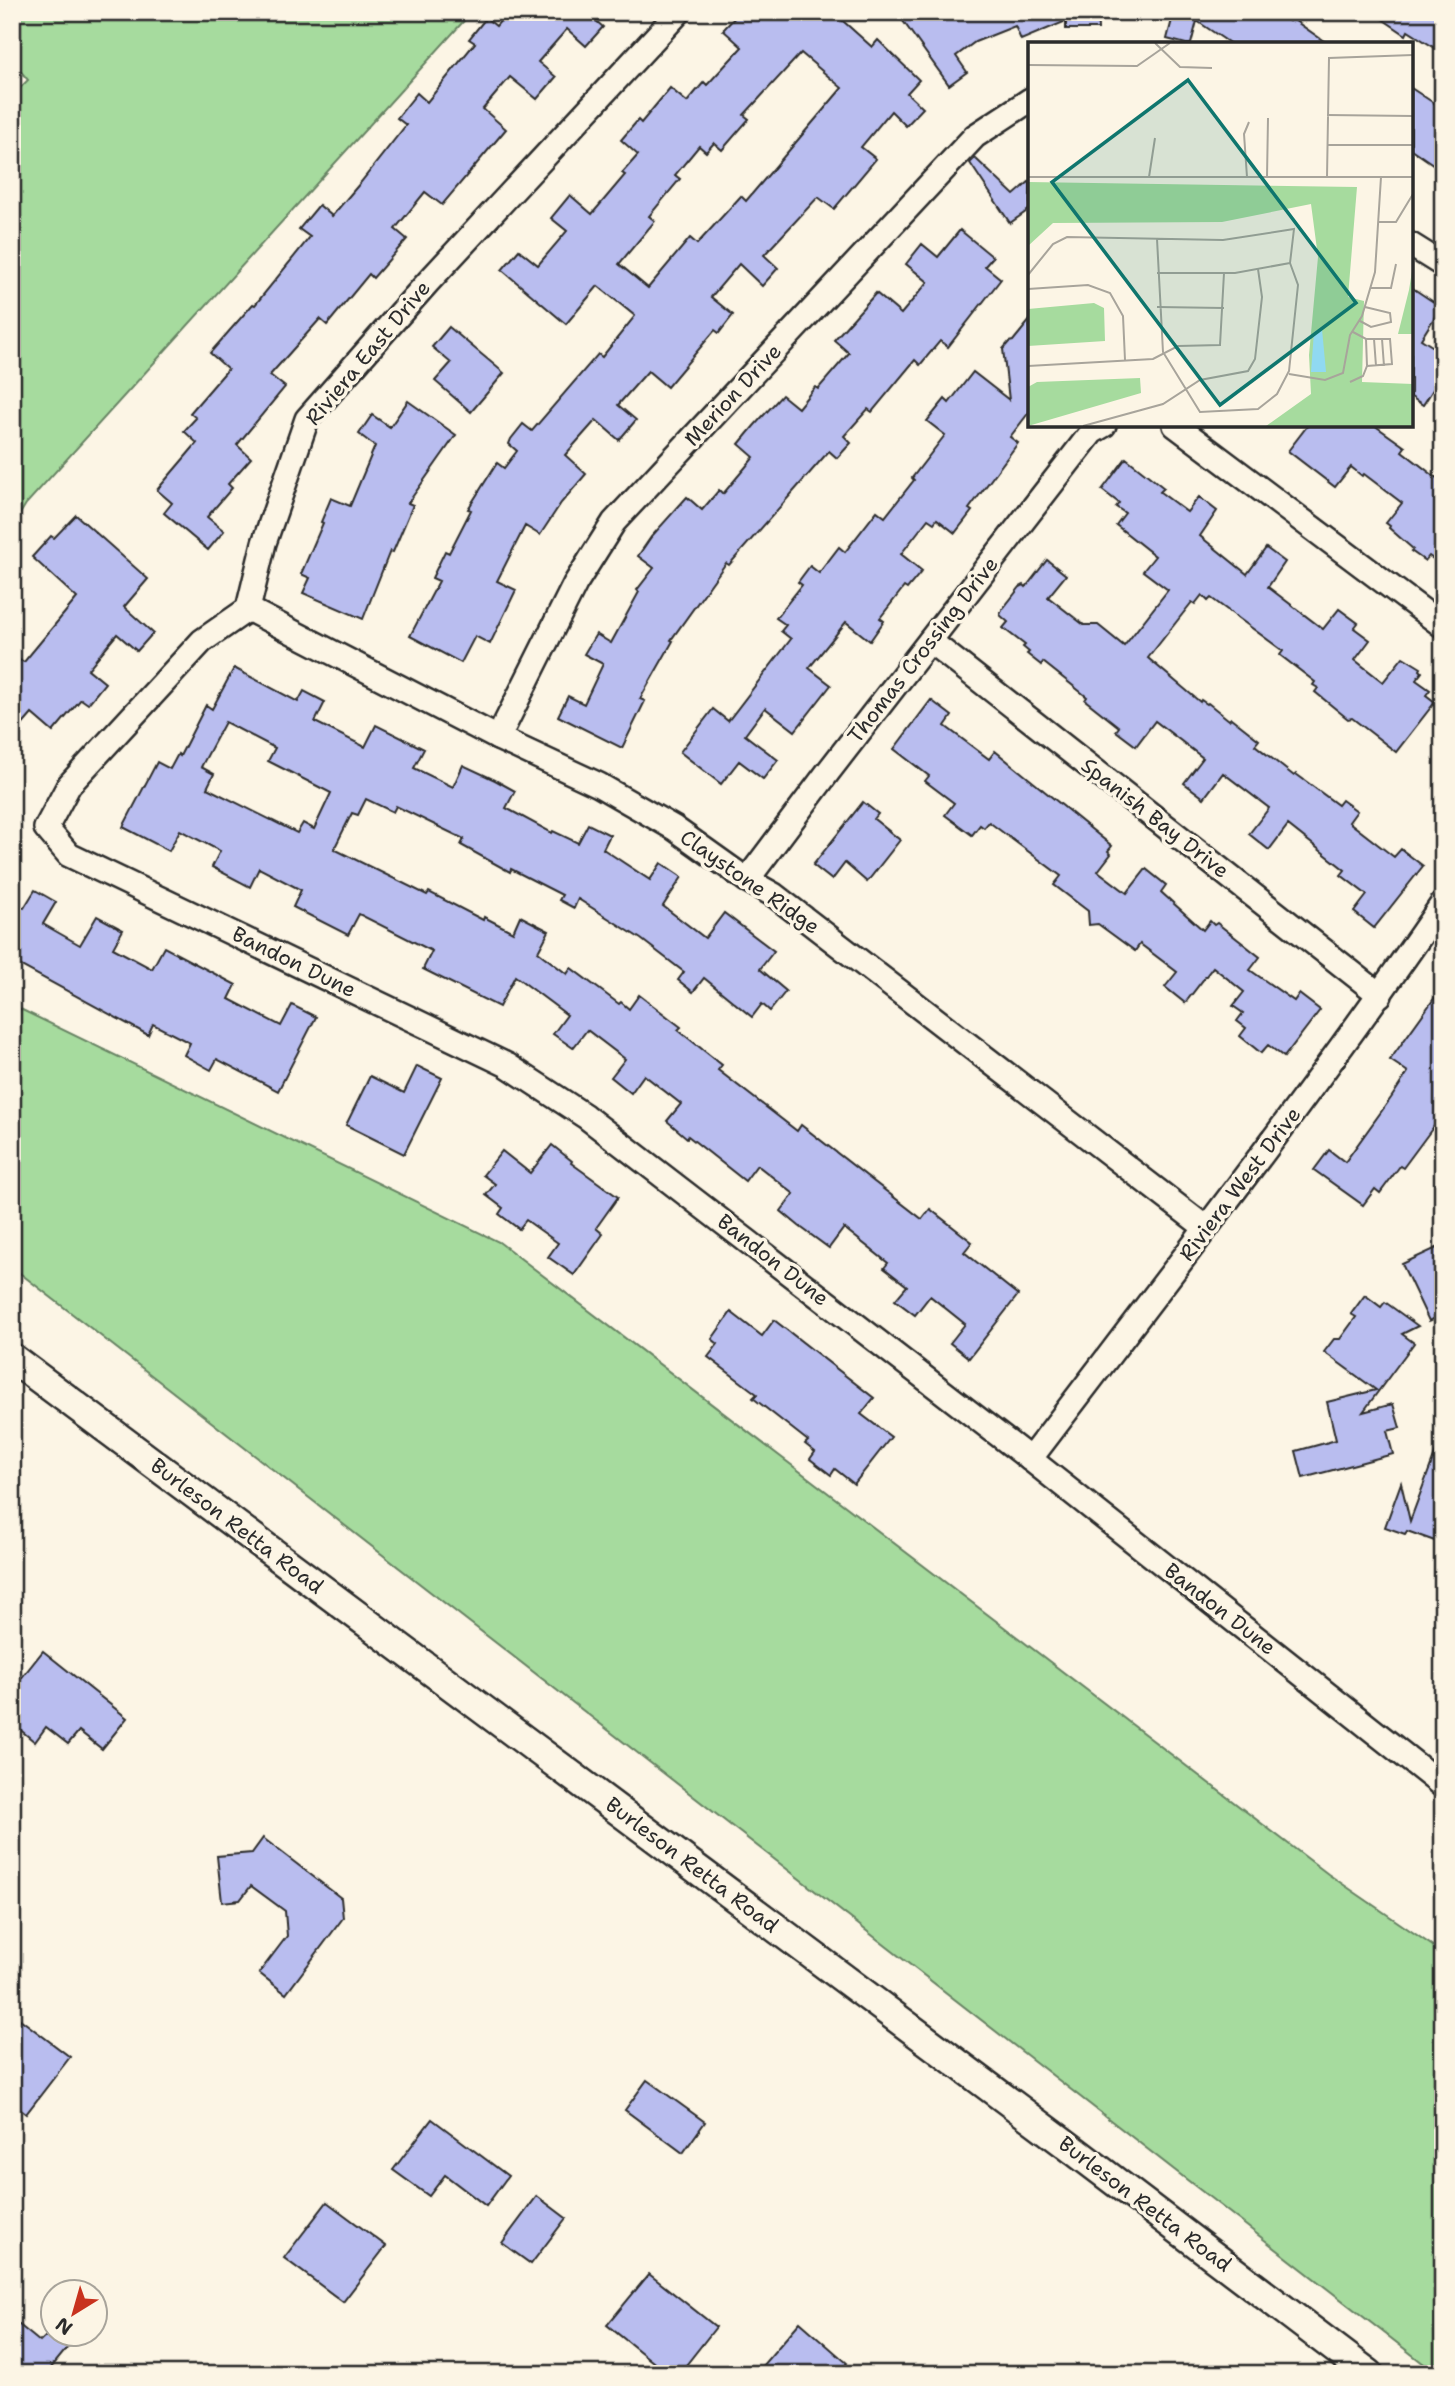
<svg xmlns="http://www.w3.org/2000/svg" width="1455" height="2386" font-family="'Shantell Sans',sans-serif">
	<rect width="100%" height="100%" fill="#fcf5e5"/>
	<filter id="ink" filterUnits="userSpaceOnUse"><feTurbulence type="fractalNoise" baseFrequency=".0143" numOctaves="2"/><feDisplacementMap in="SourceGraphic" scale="14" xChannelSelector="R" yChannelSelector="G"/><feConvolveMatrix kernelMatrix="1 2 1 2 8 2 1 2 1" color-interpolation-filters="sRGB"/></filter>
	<g filter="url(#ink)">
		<g fill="#a6db9e" stroke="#688364" stroke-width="2">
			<polygon points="12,12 472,12 26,504 12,527 12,96 28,80 12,61"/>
			<polygon points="12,1005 499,1242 1328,1874 1443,1953 1443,2374 1437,2374 12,1267"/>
		</g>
		<g fill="#b9bdef" stroke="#2b2b2b" stroke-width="2" fill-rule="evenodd">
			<polygon points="508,12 586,12 603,27 586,46 567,29 538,62 556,77 537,99 510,77 483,109 506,129 442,205 425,192 395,229 407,239 373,278 369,274 327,325 320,319 270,375 285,387 237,445 251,458 228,484 232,488 207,517 224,531 208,550 164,513 172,503 157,490 197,443 184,431 196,418 190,413 228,369 210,353 253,304 255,305 310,237 299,229 319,205 332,216 361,182 406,125 397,118 417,93 427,102 475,43 469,39 486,18 496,26"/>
			<path d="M740 12H833L872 47 878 40 919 80 907 93 923 108 906 126 891 111 861 147 876 159 834 209 818 197 764 255 778 268 762 286 739 264 711 297 733 315 719 333 715 330 667 387 648 371 618 405 636 420 619 440 596 420 565 455 586 474 561 503 540 535 525 526 497 581 516 590 490 644 475 636 461 663 410 636 439 581 432 578 445 551 449 553 471 510 468 509 497 463 504 468 517 451 509 444 511 439 523 424 532 431 598 354 602 357 635 316 598 286 566 324 502 270 519 250 538 265 567 231 551 218 570 195 592 214 625 175 622 173 638 155 621 140 638 120 641 123 670 88 687 102 704 82 707 85 742 47 723 30ZM801 53 842 88 746 201 741 196 697 244 690 238 648 288 619 264 655 221 649 216 680 179 675 175 699 146 706 152 714 143 722 150 749 119 744 115Z"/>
			<polygon points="916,12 1097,12 1098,29 1066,29 1066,21 1021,40 1015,26 975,42 956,56 967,72 949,85 903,21"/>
			<polygon points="1174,12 1277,12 1289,21 1291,18 1328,44 1231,44 1197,21 1191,44 1186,44 1167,39"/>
			<polygon points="1372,12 1443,12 1443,53 1408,31 1406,35"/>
			<polygon points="1411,88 1443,109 1443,171 1411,149"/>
			<polygon points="975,158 1014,195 1030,181 1030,209 1010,223 970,163"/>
			<polygon points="960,230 993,257 985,266 1001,279 948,347 940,341 920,365 915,360 872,412 868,409 844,436 851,443 837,458 829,451 729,565 726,563 671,640 673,641 640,699 645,701 622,748 558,716 568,696 584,704 603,664 584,654 596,634 611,643 639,592 637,590 654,568 638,556 651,537 687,497 702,510 719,490 723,494 754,457 739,444 754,426 782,395 798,408 815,387 818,389 849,353 834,340 876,293 901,314 928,282 906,264 922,244 938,257"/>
			<polygon points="1411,287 1441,307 1421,339 1443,353 1443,374 1423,405 1411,397"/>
			<polygon points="1030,320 1030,411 1010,437 1018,443 969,509 972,511 955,533 937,519 934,523 928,519 901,554 922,571 907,589 904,587 880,618 884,621 870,641 846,622 809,668 831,685 795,731 765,708 745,735 778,760 763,779 739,761 721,784 680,752 713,709 728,721 791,639 781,631 786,625 776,618 802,585 798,582 810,566 819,573 839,547 845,552 877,511 885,517 914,480 912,478 945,435 927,421 945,399 949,403 973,372 1009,400 1003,349 1009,342 1013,341"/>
			<polygon points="449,327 504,373 471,412 435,381 451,363 432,347"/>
			<polygon points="408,401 456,435 408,503 413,505 393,552 390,551 363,619 303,593 310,578 301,574 323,523 321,522 331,498 350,506 375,446 359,434 372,415 390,427"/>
			<polygon points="1308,425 1374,425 1405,447 1402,451 1443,483 1443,566 1429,556 1425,561 1411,551 1413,549 1389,528 1390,526 1386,523 1402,503 1364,474 1362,476 1351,467 1335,487 1288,451"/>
			<polygon points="1126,458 1164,488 1160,492 1187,512 1199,497 1217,511 1200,536 1247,574 1266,548 1285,562 1268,587 1323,629 1339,609 1358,623 1354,628 1370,640 1355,660 1383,682 1403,657 1421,668 1420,670 1422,672 1416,680 1430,690 1426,695 1435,702 1396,752 1352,718 1348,719 1315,692 1318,688 1313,685 1315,682 1280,655 1283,651 1211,598 1208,601 1202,595 1195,604 1192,602 1148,658 1200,702 1201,700 1207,704 1208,703 1229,720 1231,718 1259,740 1255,745 1294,776 1296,774 1338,805 1342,800 1357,811 1349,822 1394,857 1401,849 1423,866 1374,928 1354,912 1367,895 1341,875 1345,870 1288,825 1269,850 1249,834 1269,808 1223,773 1204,798 1184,783 1203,758 1155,721 1136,746 1116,731 1119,727 1085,700 1087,697 1043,662 1041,665 1027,654 1029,652 1023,647 1025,645 1003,628 1008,622 1000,615 1002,610 1020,587 1024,585 1026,587 1047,560 1066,575 1048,597 1084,625 1098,625 1124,646 1168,590 1143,571 1155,556 1116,525 1125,513 1116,507 1119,503 1102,490"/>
			<polygon points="76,515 148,579 124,607 153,633 137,651 117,634 88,669 105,683 88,704 81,699 53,732 32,714 12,737 12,657 24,662 77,598 32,557 51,536 54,538"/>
			<path d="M234 668 298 702 304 691 325 702 315 722 365 747 376 725 424 749 414 768 453 787 463 765 495 780 515 791 506 808 552 833 553 831 578 843 588 824 610 835 603 849 650 880 661 863 682 877 663 906 705 938 724 913 774 951 760 969 786 991 770 1011 762 1004 752 1017 704 978 693 992 678 980 684 972 641 939 578 899 574 908 559 900 562 895 511 869 510 872 461 845 464 839 396 806 393 812 366 799 358 815 352 813 334 849 427 895 429 892 483 920 484 917 513 932 520 916 549 931 538 952 567 974 571 968 619 1004 621 1002 629 1009 639 995 681 1027 678 1030 722 1065 718 1070 797 1131 801 1125 922 1219 930 1209 972 1242 964 1252 1018 1295 969 1358 950 1343 965 1324 930 1296 915 1315 895 1300 907 1286 884 1268 888 1263 844 1228 829 1248 799 1226 781 1211 794 1194 757 1165 745 1181 688 1136 687 1138 667 1121 681 1104 644 1075 631 1093 611 1077 625 1059 587 1030 573 1048 553 1034 567 1015 515 976 499 1007 423 969 432 951 359 914 348 935 293 907 301 890 259 868 250 887 212 867 220 851 180 830 169 851 123 827 157 762 170 769 178 754 180 756 206 705 212 709ZM225 722 275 748 268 761 331 793 314 829 303 823 297 833 207 788 214 774 201 767Z"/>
			<polygon points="931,700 952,716 945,726 989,759 995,751 1112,846 1108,851 1111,854 1098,871 1127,893 1146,869 1166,885 1161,892 1203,930 1210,921 1214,925 1217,923 1260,957 1250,970 1294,1001 1299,994 1320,1010 1284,1057 1268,1045 1261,1053 1240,1036 1246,1028 1237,1021 1243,1013 1233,1006 1244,992 1213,967 1185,1003 1165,987 1177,972 1140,944 1135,951 1098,924 1089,925 1088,911 1054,885 1061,876 989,822 984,828 980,825 972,835 945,815 954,803 925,781 929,776 894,749"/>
			<polygon points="863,802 878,814 874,819 900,840 867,882 845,863 832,880 813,865"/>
			<polygon points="35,890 56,902 43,924 80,945 97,916 123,930 113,948 152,969 164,947 236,985 229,999 281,1026 292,1005 316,1017 278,1091 217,1059 211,1070 184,1055 190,1043 153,1024 148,1035 12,961 12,901 24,908"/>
			<polygon points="1443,986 1443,1114 1403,1168 1400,1166 1380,1193 1375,1189 1363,1205 1314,1170 1329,1150 1345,1162 1391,1098 1408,1072 1390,1060"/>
			<polygon points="417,1066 442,1078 404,1154 346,1125 370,1076 404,1093"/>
			<polygon points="552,1145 572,1161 571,1163 618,1197 596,1228 603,1234 574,1275 548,1257 558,1243 526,1220 519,1229 499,1214 503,1208 486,1195 495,1184 483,1175 502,1151 530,1173"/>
			<polygon points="1443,1245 1443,1315 1429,1321 1402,1264"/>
			<polygon points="1365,1295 1381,1307 1385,1302 1418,1326 1402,1334 1414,1343 1363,1412 1393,1404 1400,1428 1387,1431 1393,1454 1303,1478 1296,1451 1336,1440 1327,1402 1376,1390 1324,1352 1334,1339 1340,1339 1356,1317 1351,1314"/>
			<polygon points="731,1312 762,1336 774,1320 874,1398 861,1414 891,1437 854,1484 835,1469 831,1475 810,1459 815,1452 805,1444 808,1441 753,1398 757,1394 708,1357 718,1344 712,1339"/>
			<polygon points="1441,1438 1443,1438 1443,1544 1407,1531 1405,1534 1385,1527 1401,1483 1410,1521"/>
			<polygon points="43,1651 127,1718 102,1749 79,1731 68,1744 46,1727 35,1742 12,1723 12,1690"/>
			<polygon points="263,1838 341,1898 343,1918 286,1994 259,1973 287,1936 285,1911 251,1886 240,1900 222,1902 217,1856 252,1853"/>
			<polygon points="12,2013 70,2057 26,2114 12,2103"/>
			<polygon points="647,2080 705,2122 683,2153 625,2110"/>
			<polygon points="432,2119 508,2176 486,2206 445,2175 429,2196 393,2170"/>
			<polygon points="537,2196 566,2218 531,2264 502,2243"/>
			<polygon points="327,2202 386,2246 343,2302 284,2258"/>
			<polygon points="649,2274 716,2327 679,2374 668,2374 607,2325"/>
			<polygon points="12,2319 40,2342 48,2334 64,2334 73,2341 46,2374 12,2374"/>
			<polygon points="800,2322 847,2363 838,2374 755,2374"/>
		</g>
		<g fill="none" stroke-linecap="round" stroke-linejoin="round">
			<g stroke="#2b2b2b" stroke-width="28">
				<g id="minor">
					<polyline points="679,12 428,282 307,419 264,543 248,609 202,641 69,785 46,828 69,855 507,1065 585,1116 1030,1459 1443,1786"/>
					<polyline points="1411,245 1443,265"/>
					<polyline points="1175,425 1443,626"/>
					<polyline points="248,609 498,738 599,785 674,828 747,880 774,895 1206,1228"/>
					<polyline points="930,641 1380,995"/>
					<polyline points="498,738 575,584 614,522 975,136 1030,100"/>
					<polyline points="747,880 828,772 1092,432 1104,425"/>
					<path d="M1030 1459C1170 1275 1312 1094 1443 903"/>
				</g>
			</g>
			<g stroke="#2b2b2b" stroke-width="33">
				<polyline id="tertiary" points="12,1358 1067,2145 1369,2374"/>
			</g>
			<use href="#minor" stroke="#fcf5e5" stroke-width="23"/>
			<use href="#tertiary" stroke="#fcf5e5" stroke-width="28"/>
		</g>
	</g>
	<g text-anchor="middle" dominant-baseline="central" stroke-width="7" stroke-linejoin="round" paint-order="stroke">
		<g font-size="21" fill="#2b2b2b" stroke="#fcf5e5">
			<text transform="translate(368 353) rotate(-50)">Riviera East Drive</text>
			<text transform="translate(733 395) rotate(-47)">Merion Drive</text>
			<text transform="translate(923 650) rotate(-52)">Thomas Crossing Drive</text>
			<text transform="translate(1155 818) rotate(38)">Spanish Bay Drive</text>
			<text transform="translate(750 882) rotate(35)">Claystone Ridge</text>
			<text transform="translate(294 962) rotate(26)">Bandon Dune</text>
			<text transform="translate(1240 1184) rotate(-53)">Riviera West Drive</text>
			<text transform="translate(773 1260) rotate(38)">Bandon Dune</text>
			<text transform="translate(237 1526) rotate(37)">Burleson Retta Road</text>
			<text transform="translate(1220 1609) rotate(38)">Bandon Dune</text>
			<text transform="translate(692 1865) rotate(37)">Burleson Retta Road</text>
			<text transform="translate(1145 2204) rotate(37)">Burleson Retta Road</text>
		</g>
	</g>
	<g transform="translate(1028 42)">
		<rect width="385" height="385" fill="#fcf5e5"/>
		<path d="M0 140 329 145 320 255 336 259 334 340 385 342V384H238L283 352 281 313 290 215 283 162 194 180 25 181 0 204ZM385 223V292H370L381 248ZM66 261 76 266 77 299 0 304V267ZM112 336 113 351 0 384V345L9 340Z" fill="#a6db9e"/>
		<path d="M294 287 298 330H283L286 290Z" fill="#90d9f1"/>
		<path fill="none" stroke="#a8a49b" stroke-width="2" d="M127 1 152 25 184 26M0 23 109 24 142 1M299 73 385 74M299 103H385M0 135H385M121 135 127 96M219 135 216 92 221 80M239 135 240 76M299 135 301 16 385 13M350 180H368L385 152M129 231H207L262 221M0 233 25 202 39 195 195 198 266 187 262 221 270 243 261 329 249 352 230 367 172 370 135 310 129 197M343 246H363L368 222M0 247 60 243 82 251 95 274 97 318M129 265 196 266M332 279 343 285 363 280 362 271 337 265M338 297 339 324M346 297 348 324M354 297 356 324M0 324 125 317 150 304 192 303 196 231M261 332 297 338 315 331 322 293 334 274 347 230 353 135M322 340 335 334 339 324 364 322 362 297H338L325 290M55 384 135 362 172 338 220 329 227 317 234 255 230 227"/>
		<path fill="#0f766e" fill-opacity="0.15" stroke="#0f766e" stroke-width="3.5" d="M160 38 328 261 192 363 24 140Z"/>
		<rect width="385" height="385" fill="none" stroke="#2b2b2b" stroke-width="3.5"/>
	</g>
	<rect width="1455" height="2386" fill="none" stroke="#fcf5e5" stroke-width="42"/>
	<rect x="21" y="21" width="1413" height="2344" fill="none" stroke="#2b2b2b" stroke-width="2.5" filter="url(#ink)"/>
	<g transform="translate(74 2313) rotate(217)"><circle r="33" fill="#fcf5e5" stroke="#a8a49b" stroke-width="2"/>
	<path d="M0-5L12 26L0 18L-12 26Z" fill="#c8321e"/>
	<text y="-10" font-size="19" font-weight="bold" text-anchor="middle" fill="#2b2b2b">N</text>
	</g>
</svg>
